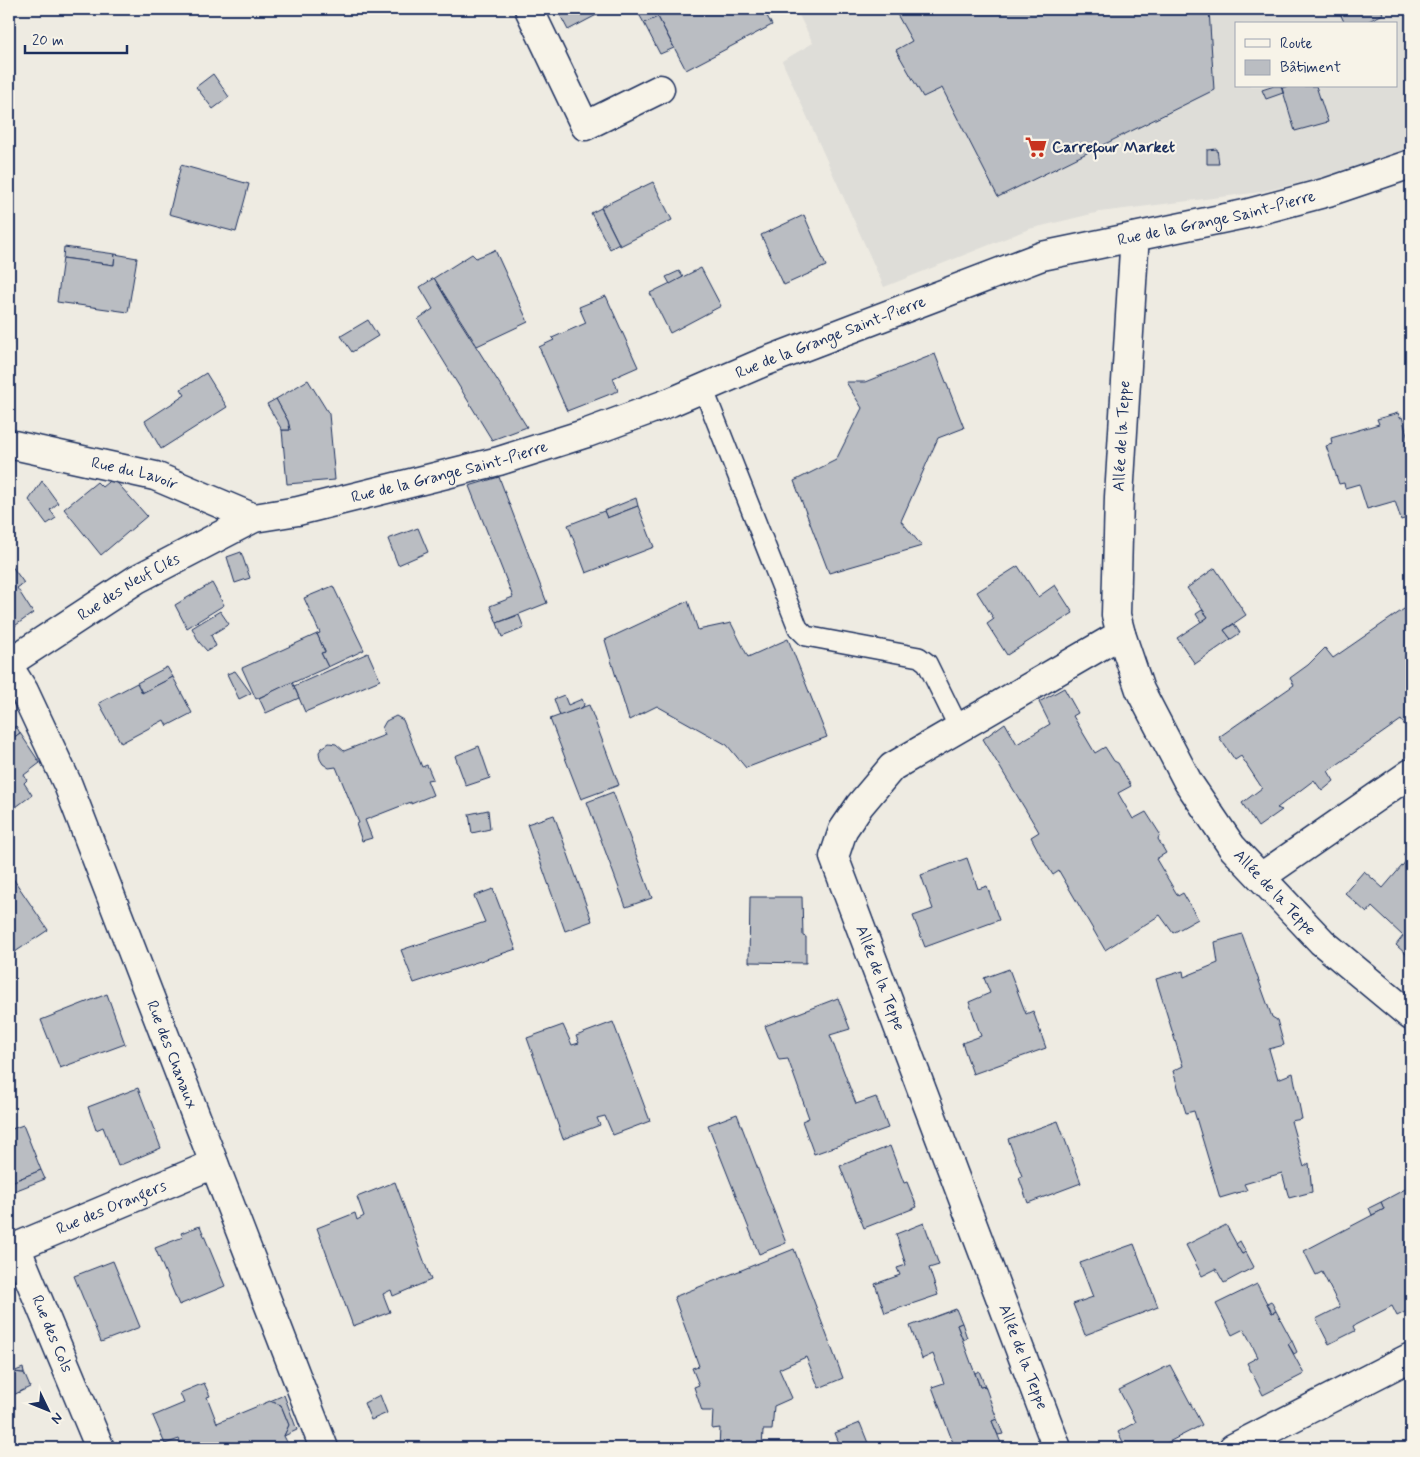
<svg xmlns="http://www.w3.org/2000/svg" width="1420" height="1457" font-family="Mynerve,sans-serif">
	<rect width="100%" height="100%" fill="#eeebe2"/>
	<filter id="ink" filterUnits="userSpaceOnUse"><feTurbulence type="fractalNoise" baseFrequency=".02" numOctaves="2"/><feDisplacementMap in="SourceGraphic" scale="10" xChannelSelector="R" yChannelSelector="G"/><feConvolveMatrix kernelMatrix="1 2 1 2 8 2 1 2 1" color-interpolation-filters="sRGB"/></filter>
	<g filter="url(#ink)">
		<path fill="#deddd8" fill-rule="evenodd" d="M796 9H1411V147L1344 172 1261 192 1100 212 1029 229 884 287 782 61 813 43ZM1236 24H1396V86H1236Z"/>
		<g fill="#babdc2" stroke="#1b2f5e">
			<polygon points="557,9 608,9 568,30"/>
			<polygon points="636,9 763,9 772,25 686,70 658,17 644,23"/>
			<polygon points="894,9 1209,9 1214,90 998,197 942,88 923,97 896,50 912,41"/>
			<polygon points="1338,9 1381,9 1383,14 1363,24 1345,24"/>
			<polygon points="658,17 674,48 660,54 644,23"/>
			<polygon points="213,74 229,97 213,109 196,87"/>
			<polygon points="1274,86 1281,86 1283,93 1266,99 1262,90"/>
			<polygon points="1288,86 1316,86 1328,122 1295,131 1282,88"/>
			<polygon points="1217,149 1219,164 1207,164 1207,150"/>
			<polygon points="181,165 249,184 236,232 169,214"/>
			<polygon points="653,182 672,220 620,246 601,207"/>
			<polygon points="601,208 619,244 610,249 591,213"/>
			<polygon points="804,215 826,266 784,285 761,235"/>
			<polygon points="64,247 115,254 114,265 63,258"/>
			<polygon points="495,250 528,322 477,346 434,278 472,254 476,258"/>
			<polygon points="115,254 137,258 128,312 57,302 63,258 114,265"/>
			<polygon points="701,268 721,306 670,333 650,293"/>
			<polygon points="679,271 683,277 670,284 666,277"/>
			<polygon points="434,278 451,307 527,427 492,440 418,319 433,309 420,287"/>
			<polygon points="606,296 638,367 613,378 618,391 567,411 539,347 554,340 552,338 586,323 579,307"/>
			<polygon points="368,320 378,336 352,352 341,336"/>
			<polygon points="9,342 12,342 9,364"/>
			<polygon points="935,354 964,428 938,438 901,521 922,546 829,573 794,481 836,460 862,408 846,382 865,382"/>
			<polygon points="206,373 227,407 161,449 145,421 185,395 181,389"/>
			<polygon points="308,380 329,414 335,480 287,484 282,430 290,430 288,421 276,399"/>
			<polygon points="276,399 288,421 290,430 282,430 267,404"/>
			<polygon points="1398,413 1400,418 1402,417 1411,449 1411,517 1401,520 1395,501 1367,509 1359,484 1345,488 1344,483 1339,484 1326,446 1332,444 1331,438 1379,424 1377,419"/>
			<polygon points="499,477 547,603 497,623 490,606 513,597 469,486"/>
			<polygon points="113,478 147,516 101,555 64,509 97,482 102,487"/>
			<polygon points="42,481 58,503 50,510 56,518 47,524 29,500"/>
			<polygon points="636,498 638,506 607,518 604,511"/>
			<polygon points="638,506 654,547 586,573 568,525 604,511 607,518"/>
			<polygon points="418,528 428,552 398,565 388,539"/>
			<polygon points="241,552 250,578 235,583 227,557"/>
			<polygon points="11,565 24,583 17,588 33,613 9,630 9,566"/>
			<polygon points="1018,566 1038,597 1055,585 1073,613 1007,655 987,624 994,619 977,592"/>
			<polygon points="1215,568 1246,615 1224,630 1231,639 1195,664 1177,638 1208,617 1187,588"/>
			<polygon points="212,583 224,605 187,628 175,605"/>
			<polygon points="333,586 364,650 328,667 321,653 325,652 317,634 320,633 304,598"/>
			<polygon points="688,601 698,630 731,623 748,657 788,639 827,737 746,768 727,745 657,706 629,720 605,640"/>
			<polygon points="1407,607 1411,613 1411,727 1408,730 1401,720 1328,771 1334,781 1322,791 1314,780 1277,808 1282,810 1258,827 1242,803 1262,788 1241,756 1235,760 1219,737 1294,685 1290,678 1308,665 1325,648 1333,658"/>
			<polygon points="1202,610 1208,617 1201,622 1196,614"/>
			<polygon points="220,611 229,624 211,635 216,646 207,651 199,642 192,628"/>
			<polygon points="519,615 524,628 502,637 497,623"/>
			<polygon points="1234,624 1240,633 1231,639 1224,630"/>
			<polygon points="317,634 325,652 321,653 328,667 256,699 242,668"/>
			<polygon points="368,653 380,680 305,712 294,686"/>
			<polygon points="167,667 173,677 142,693 137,683"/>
			<polygon points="235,671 251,693 239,699 227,674"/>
			<polygon points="173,677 192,713 167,726 164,720 121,743 99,703 137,683 142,693"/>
			<polygon points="292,682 299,698 266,713 259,698"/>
			<polygon points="1064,688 1078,713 1073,716 1095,753 1105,747 1114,761 1118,763 1131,786 1118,793 1133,819 1146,812 1160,834 1158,839 1166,853 1156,859 1178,896 1183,893 1198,919 1173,933 1160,915 1105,950 1059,871 1053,875 1041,856 1031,837 1039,832 983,739 1005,723 1017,744 1050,724 1039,702"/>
			<polygon points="564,695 568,705 582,699 584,704 583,707 560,716 554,699"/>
			<polygon points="589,705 619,785 581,799 550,719"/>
			<polygon points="396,716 403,720 422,767 427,765 433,779 427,780 433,795 411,804 411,802 365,820 372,838 362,841 356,824 359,823 336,767 329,768 323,764 320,759 319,752 322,748 329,743 336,744 344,751 385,735 382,728 386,721"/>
			<polygon points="16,726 20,733 9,741 9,731"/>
			<polygon points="20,733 40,763 24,775 27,780 24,783 32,795 16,807 9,797 9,741"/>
			<polygon points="479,746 490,778 466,786 455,756"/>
			<polygon points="613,792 652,898 626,907 587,802"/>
			<polygon points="488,810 490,829 472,833 469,814"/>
			<polygon points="554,815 592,921 565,931 527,824"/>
			<polygon points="1411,846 1411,951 1408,956 1396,945 1403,936 1372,907 1367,913 1345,893 1364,871 1383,888 1408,859 1403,855"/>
			<polygon points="967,858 978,889 987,886 999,920 925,947 913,916 933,909 921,875"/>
			<polygon points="12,877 48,930 9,956 9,879"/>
			<polygon points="493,889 516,949 414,983 401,950 485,922 474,896"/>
			<polygon points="750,897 802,897 803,936 806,937 806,963 749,962"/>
			<polygon points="1242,934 1272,1017 1277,1020 1284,1045 1269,1049 1278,1079 1293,1073 1302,1119 1291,1121 1304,1167 1309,1163 1312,1192 1289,1198 1282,1173 1244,1184 1247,1190 1220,1198 1194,1111 1186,1113 1173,1071 1183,1066 1156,979 1183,971 1184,977 1218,963 1215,942"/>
			<polygon points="1009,969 1026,1014 1033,1011 1046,1048 973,1074 962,1043 981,1036 969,1002 990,993 984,978"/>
			<polygon points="107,994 125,1044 60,1068 41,1020"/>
			<polygon points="838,998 850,1029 830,1035 856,1104 876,1097 888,1128 814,1154 802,1121 809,1118 788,1059 779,1060 765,1026"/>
			<polygon points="613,1022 650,1121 613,1135 605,1116 597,1118 600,1125 563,1139 527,1038 563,1025 572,1045 579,1043 576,1036"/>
			<polygon points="138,1088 161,1148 118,1166 103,1127 96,1130 88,1107"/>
			<polygon points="737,1114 786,1243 759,1254 708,1125"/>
			<polygon points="1058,1121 1081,1183 1028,1203 1019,1178 1022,1176 1008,1139"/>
			<polygon points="23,1125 41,1170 9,1183 9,1130"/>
			<polygon points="890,1146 904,1183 907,1182 917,1207 864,1228 840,1166"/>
			<polygon points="41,1170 45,1179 9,1193 9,1183"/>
			<polygon points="395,1182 431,1280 393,1296 391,1290 383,1294 390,1312 353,1326 317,1228 355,1213 357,1220 364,1216 357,1197"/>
			<polygon points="1411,1186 1411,1295 1406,1298 1411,1309 1397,1316 1392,1306 1353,1326 1355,1331 1329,1344 1316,1319 1340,1307 1322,1272 1316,1275 1304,1251 1384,1209 1381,1202"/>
			<polygon points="1381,1202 1384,1209 1372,1215 1369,1208"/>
			<polygon points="924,1223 939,1265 929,1268 938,1295 885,1313 875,1284 900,1275 897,1268 906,1265 896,1234"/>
			<polygon points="1226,1225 1242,1254 1246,1252 1254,1267 1224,1283 1216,1269 1202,1276 1186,1245"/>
			<polygon points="200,1226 225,1286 179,1305 155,1248 183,1237 181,1233"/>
			<polygon points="1240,1241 1246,1252 1242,1254 1236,1244"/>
			<polygon points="1134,1244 1158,1307 1085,1335 1073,1304 1093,1297 1080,1263"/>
			<polygon points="794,1249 843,1378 819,1388 806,1357 779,1369 792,1398 774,1406 772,1430 763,1430 762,1448 719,1448 720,1428 712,1429 713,1411 702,1411 694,1387 699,1385 692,1368 699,1366 674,1297"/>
			<polygon points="113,1261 140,1327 101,1342 74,1276"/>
			<polygon points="1257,1284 1272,1313 1276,1311 1292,1341 1288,1344 1304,1374 1263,1395 1247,1363 1258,1357 1244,1329 1232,1335 1216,1304"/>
			<polygon points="1271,1301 1276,1311 1272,1313 1267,1303"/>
			<polygon points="956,1309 962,1323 957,1325 980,1387 985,1386 997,1419 992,1421 1003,1448 955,1448 932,1387 944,1383 933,1354 922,1359 910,1326"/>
			<polygon points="962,1323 967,1338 963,1340 957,1325"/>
			<polygon points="9,1337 14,1350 9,1352"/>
			<polygon points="1292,1341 1297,1352 1294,1354 1288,1344"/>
			<polygon points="9,1362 13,1372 24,1373 30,1387 9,1397"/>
			<polygon points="1170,1365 1202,1425 1157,1448 1126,1448 1118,1432 1136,1422 1119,1390"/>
			<polygon points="23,1368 24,1373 13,1372"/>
			<polygon points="979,1371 985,1386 980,1387 975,1373"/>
			<polygon points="204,1383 210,1396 207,1397 217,1423 270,1401 281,1405 289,1425 284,1436 290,1448 183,1448 179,1439 165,1444 153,1416 184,1403 180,1393"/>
			<polygon points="284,1395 297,1430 284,1436 289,1425 281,1405 270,1401"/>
			<polygon points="380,1395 387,1413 371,1420 364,1403"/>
			<polygon points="997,1419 1003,1434 998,1435 992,1421"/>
			<polygon points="860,1423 870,1448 841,1448 835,1433"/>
		</g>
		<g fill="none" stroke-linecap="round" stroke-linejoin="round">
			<g stroke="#1b2f5e" stroke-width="22">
				<polyline id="service" points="703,388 798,628 806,636 919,657 927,663 959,728"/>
			</g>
			<g stroke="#1b2f5e" stroke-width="31">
				<g id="minor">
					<polyline points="529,9 585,126 660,89"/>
					<path id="s1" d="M1133 237 1134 250 1119 497 1116 615 1121 634 1140 690 1188 782 1232 847 1322 942 1411 1016"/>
					<path id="s2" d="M9 444 155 476 254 518"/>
					<path id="s3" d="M9 663 137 579 254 518 298 511 499 461 587 433 671 402 764 362 1042 256 1245 214 1328 192 1411 164"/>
					<path id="s4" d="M9 667 24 691 68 785 324 1448"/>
					<polyline points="1261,877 1411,773"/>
					<path id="s5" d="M16 1247 100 1448"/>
					<path id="s6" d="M9 1250 214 1164"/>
					<polyline points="1057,1448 834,857 843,830 860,805 892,767 1121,634"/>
					<polyline points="1233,1448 1411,1357"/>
				</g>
			</g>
			<use href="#service" stroke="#f7f3e8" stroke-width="19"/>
			<use href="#minor" stroke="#f7f3e8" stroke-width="28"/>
		</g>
	</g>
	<defs>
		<g id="supermarket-bare" transform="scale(1.725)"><path d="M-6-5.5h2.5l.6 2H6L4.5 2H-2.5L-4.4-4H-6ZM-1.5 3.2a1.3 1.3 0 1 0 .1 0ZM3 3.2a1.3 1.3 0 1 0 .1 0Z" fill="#c8321e" stroke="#f7f3e8" stroke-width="2.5" paint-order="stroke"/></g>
	</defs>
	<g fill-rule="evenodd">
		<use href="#supermarket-bare" x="1036" y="147"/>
	</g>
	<g text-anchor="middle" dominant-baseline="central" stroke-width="4.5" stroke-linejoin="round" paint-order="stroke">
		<g font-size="16" font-weight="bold" fill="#1b2f5e" stroke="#f7f3e8" text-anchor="start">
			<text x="1052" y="147">Carrefour Market</text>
		</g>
		<g font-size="16" fill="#1b2f5e" stroke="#f7f3e8">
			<text stroke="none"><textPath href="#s3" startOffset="1296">Rue de la Grange Saint-Pierre</textPath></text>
			<text stroke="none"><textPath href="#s3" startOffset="891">Rue de la Grange Saint-Pierre</textPath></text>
			<text transform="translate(1122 436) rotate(-87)">Allée de la Teppe</text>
			<text stroke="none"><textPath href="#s3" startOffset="486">Rue de la Grange Saint-Pierre</textPath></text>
			<text stroke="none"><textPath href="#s2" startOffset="129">Rue du Lavoir</textPath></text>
			<text stroke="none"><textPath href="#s3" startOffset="142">Rue des Neuf Clés</textPath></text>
			<text stroke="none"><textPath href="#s1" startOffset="702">Allée de la Teppe</textPath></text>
			<text transform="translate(880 978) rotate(69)">Allée de la Teppe</text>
			<text stroke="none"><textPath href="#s4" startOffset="421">Rue des Chanaux</textPath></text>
			<text stroke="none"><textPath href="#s6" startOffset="111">Rue des Orangers</textPath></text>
			<text stroke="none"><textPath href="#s5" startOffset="94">Rue des Cols</textPath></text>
			<text transform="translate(1023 1357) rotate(69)">Allée de la Teppe</text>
		</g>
	</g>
	<rect width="1420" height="1457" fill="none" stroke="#f7f3e8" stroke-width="30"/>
	<rect x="15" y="15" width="1390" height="1427" fill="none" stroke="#1b2f5e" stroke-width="2" filter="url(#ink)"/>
	<rect x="1235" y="22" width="162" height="65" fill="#f7f3e8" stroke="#9fa5b1"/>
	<rect x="1245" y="39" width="25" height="8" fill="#f7f3e8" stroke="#9fa5b1"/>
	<text x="1280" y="48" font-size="15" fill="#1b2f5e">Route</text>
	<rect x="1245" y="60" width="25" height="15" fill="#babdc2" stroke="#9fa5b1"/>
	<text x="1280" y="72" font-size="15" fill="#1b2f5e">Bâtiment</text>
	<g transform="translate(48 1410) rotate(133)" stroke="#f7f3e8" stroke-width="4" paint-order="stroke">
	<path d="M0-4L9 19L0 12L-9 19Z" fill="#1b2f5e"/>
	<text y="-8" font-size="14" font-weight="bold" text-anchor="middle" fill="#1b2f5e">N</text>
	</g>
	<path d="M25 45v8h102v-8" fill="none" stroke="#1b2f5e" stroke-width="2.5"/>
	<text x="32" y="45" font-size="15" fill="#1b2f5e" stroke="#f7f3e8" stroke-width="4" paint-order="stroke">20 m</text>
</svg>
